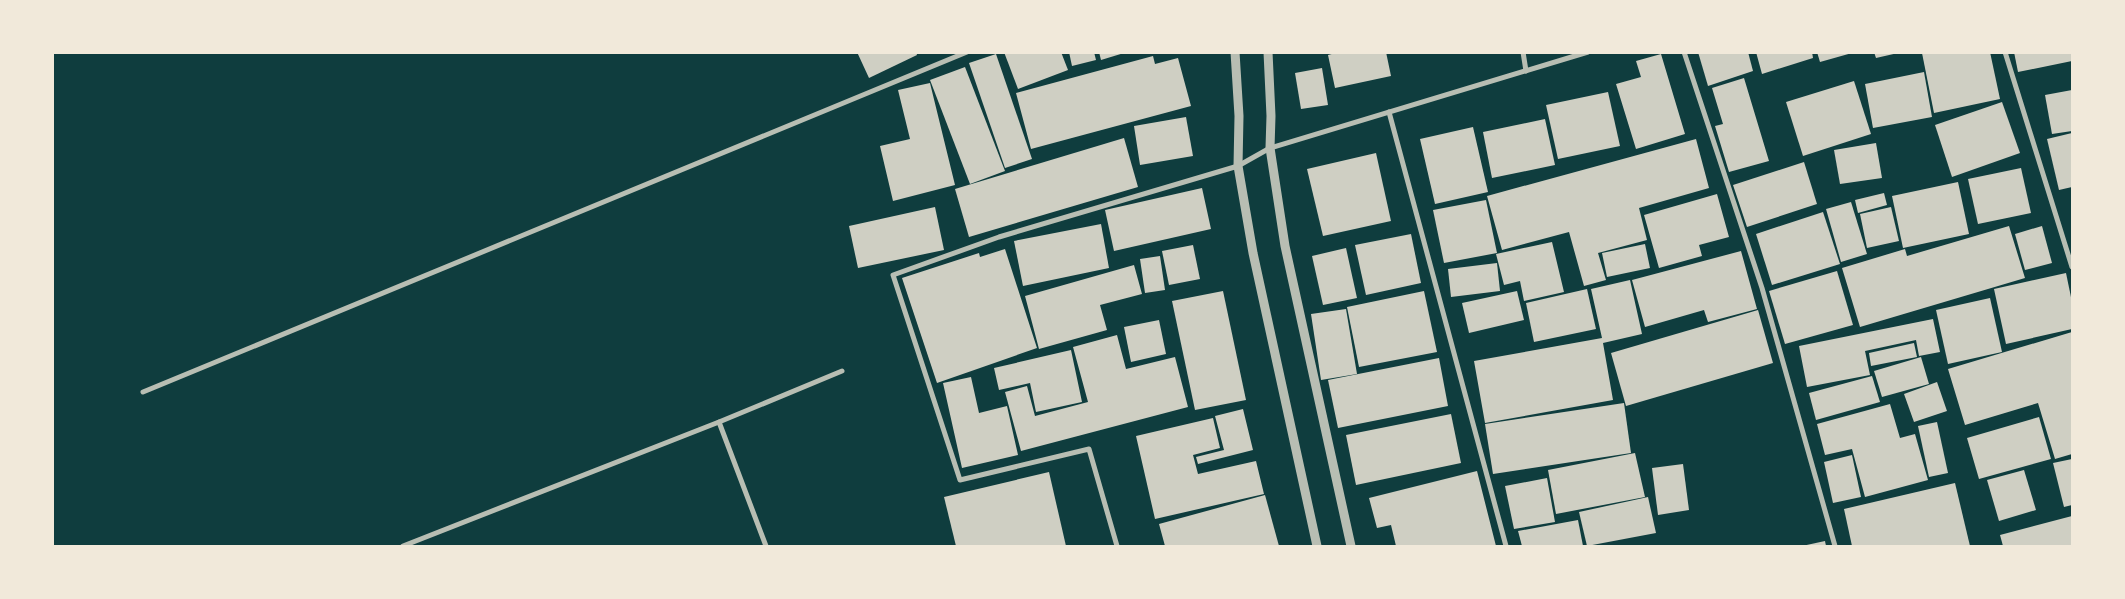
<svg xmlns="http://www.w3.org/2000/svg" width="2125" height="599" font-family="Mulish,sans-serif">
	<rect width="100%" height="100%" fill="#0f3d3e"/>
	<g fill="#cfcfc3">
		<polygon points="857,52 916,52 917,55 869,78"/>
		<polygon points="1004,52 1061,52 1068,70 1018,89"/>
		<polygon points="1069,52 1094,52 1096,60 1072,66"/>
		<polygon points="1099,52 1124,52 1124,53 1101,60"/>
		<polygon points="1339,52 1386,52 1391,76 1335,88 1328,55"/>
		<polygon points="1698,52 1748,52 1753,71 1708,86"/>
		<polygon points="1756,52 1812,52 1813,58 1762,74"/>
		<polygon points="1817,52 1852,52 1852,53 1820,62"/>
		<polygon points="1874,52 1898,52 1898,53 1876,58"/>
		<polygon points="1924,52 1990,52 2000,99 1934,113 1922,53"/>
		<polygon points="2014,52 2072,52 2072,61 2018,72"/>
		<polygon points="996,54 1032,159 1005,168 969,63"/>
		<polygon points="1661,54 1685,134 1636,149 1616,84 1641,77 1636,61"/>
		<polygon points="1153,56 1155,64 1178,58 1191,106 1031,149 1016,93"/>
		<polygon points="965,67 1005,171 970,184 930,80"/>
		<polygon points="1322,68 1328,105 1301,109 1295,73"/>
		<polygon points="1924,72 1932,117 1873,128 1865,84"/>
		<polygon points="1744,78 1769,161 1729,172 1715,126 1723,124 1712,88"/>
		<polygon points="1854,81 1871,134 1803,156 1786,102"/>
		<polygon points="930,83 955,185 893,201 880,146 910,139 898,90"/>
		<polygon points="2072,90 2072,131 2052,134 2045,95"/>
		<polygon points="1608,92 1620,146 1558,159 1546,105"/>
		<polygon points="2002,102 2020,153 1952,177 1935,125"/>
		<polygon points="1186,117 1193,156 1140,165 1134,126"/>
		<polygon points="1545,119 1555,165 1492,178 1483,132"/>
		<polygon points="1473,127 1488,192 1435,204 1420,139"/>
		<polygon points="2072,133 2072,187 2059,190 2047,139"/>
		<polygon points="1124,138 1138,187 969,237 955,189"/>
		<polygon points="1696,139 1709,188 1639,208 1647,240 1598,253 1606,280 1584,286 1569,232 1502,250 1487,196"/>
		<polygon points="1876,143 1882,178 1840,184 1834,150"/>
		<polygon points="1376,153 1391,221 1323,236 1307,169"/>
		<polygon points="1804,162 1817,204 1747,227 1733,185"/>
		<polygon points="2021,168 2031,213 1978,224 1968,179"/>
		<polygon points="1958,182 1969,234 1903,248 1892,196"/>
		<polygon points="1202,188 1211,229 1114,251 1105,210"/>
		<polygon points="1884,193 1887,205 1858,213 1855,200"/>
		<polygon points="1717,194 1729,237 1699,245 1702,256 1659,268 1644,215"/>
		<polygon points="1486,200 1497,253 1444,263 1433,210"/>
		<polygon points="1851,202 1867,254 1841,262 1826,209"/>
		<polygon points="935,207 944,250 858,268 849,226"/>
		<polygon points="1891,207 1899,241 1867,248 1860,214"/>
		<polygon points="1823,212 1840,264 1772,285 1756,234"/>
		<polygon points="1101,224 1109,268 1023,286 1014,241"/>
		<polygon points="2009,226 2025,278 1860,327 1842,268 1905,249 1907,256"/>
		<polygon points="2042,226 2052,263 2025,270 2015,234"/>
		<polygon points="1411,234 1421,283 1366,295 1355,245"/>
		<polygon points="1552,242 1564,292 1524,301 1520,281 1504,285 1496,254"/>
		<polygon points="1645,244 1650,268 1607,277 1602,253"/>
		<polygon points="1193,245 1200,279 1169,285 1162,251"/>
		<polygon points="1346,248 1357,298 1323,305 1312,256"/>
		<polygon points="1005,249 1037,348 937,383 902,278 979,253 980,257"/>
		<polygon points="1741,251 1757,309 1708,322 1704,310 1645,327 1632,280"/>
		<polygon points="1160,256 1165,290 1145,293 1140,259"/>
		<polygon points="1497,263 1500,291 1451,297 1448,269"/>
		<polygon points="1134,265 1142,294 1100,305 1107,330 1039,349 1025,296"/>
		<polygon points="1837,271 1853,325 1785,344 1769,291"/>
		<polygon points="2066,273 2072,302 2072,329 2006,344 1994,289"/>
		<polygon points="1630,280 1642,334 1603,343 1613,400 1485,423 1474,361 1602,338 1591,289"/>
		<polygon points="1587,289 1596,329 1534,342 1526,303"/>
		<polygon points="1223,291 1246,400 1195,410 1172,301"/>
		<polygon points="1424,291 1437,352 1359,367 1347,307"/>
		<polygon points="1517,291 1524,320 1469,333 1462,303"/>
		<polygon points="1990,298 2002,352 1948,364 1936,310"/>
		<polygon points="1346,309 1357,374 1321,380 1311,314"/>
		<polygon points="1758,310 1773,363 1626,406 1611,353"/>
		<polygon points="1933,319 1940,352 1919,356 1916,340 1865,351 1870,375 1807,387 1799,346"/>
		<polygon points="1159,320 1166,354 1131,362 1124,327"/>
		<polygon points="2072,332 2072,454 2055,459 2038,403 1965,425 1948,369"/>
		<polygon points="1117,335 1126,369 1175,357 1188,407 1021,451 1005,392 1027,386 1035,416 1088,402 1073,347"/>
		<polygon points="1914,343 1917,357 1871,366 1869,353"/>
		<polygon points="1071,350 1082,402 1036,412 1030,383 999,390 994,368"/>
		<polygon points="1921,357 1929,384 1882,397 1874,371"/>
		<polygon points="1439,358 1448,406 1338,428 1328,380"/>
		<polygon points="1872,376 1880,402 1816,420 1809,393"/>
		<polygon points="971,377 979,413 1007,406 1018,455 962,468 943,383"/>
		<polygon points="1937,382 1947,411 1914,422 1904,394"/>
		<polygon points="1624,403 1631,453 1493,474 1485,424"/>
		<polygon points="1890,404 1900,438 1915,434 1928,480 1865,497 1852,449 1825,455 1817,424"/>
		<polygon points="1243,409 1253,450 1198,464 1196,457 1224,450 1215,416"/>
		<polygon points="1451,414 1461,463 1356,485 1346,435"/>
		<polygon points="2039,417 2051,459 1979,479 1967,438"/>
		<polygon points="1213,418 1220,448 1193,455 1198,474 1256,461 1264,494 1155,519 1136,436"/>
		<polygon points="1937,422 1948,473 1929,477 1918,426"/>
		<polygon points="1635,453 1645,497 1556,514 1548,470"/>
		<polygon points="1852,455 1861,497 1833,503 1824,462"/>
		<polygon points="2072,459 2072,505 2064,507 2053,463"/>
		<polygon points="1683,464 1689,510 1658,515 1652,468"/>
		<polygon points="2024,470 2036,510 1999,521 1987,480"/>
		<polygon points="1477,471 1496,546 1396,546 1391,525 1377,528 1369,498"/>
		<polygon points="1049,472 1066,546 956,546 944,497"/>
		<polygon points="1547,478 1555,522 1514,529 1505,486"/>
		<polygon points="1955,483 1970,546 1852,546 1844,509"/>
		<polygon points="1265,495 1279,546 1165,546 1159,524"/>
		<polygon points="1648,497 1656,533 1587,546 1579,512"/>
		<polygon points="2072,516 2072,546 2003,546 2000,535"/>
		<polygon points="1578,520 1583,546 1522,546 1518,531"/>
		<polygon points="1825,541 1826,546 1802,546"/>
	</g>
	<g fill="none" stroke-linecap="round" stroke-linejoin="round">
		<g stroke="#b8beb3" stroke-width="5">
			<polyline points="1523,52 1526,71"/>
			<polyline points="1684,52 1762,288 1835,546"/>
			<polyline points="2005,52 2072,267"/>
			<polyline points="1389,112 1506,546"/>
			<polyline points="143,392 967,52"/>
			<polyline points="719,422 766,546"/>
			<polyline points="403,546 719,422 842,371"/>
			<polyline points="1117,546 1089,449 960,480 893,275 999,237 1238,166 1270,148 1588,52"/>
		</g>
		<g stroke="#b8beb3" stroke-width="9">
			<polyline points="1235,52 1239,116 1238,166 1253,253 1317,546"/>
			<polyline points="1268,52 1271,116 1270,148 1285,246 1351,546"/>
		</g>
	</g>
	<rect width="2125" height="599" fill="none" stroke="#f1e9da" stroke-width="108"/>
</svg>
